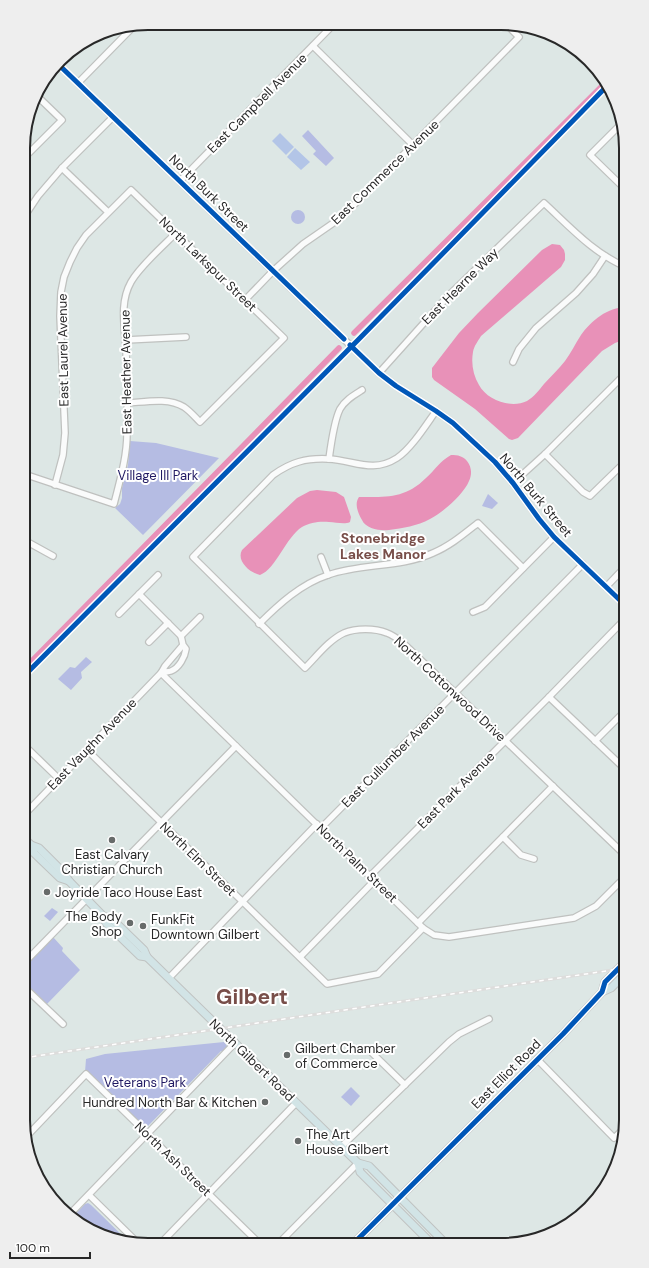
<svg xmlns="http://www.w3.org/2000/svg" width="649" height="1268" font-family="'DM Sans',sans-serif">
	<rect width="100%" height="100%" fill="#dde7e5"/>
	<g fill="#b5bce3">
		<polygon points="308,130 334,158 326,166 313,154 316,151 302,136"/>
		<circle cx="298" cy="217" r="7"/>
		<polygon points="130,441 156,443 219,458 143,535 115,508 120,504 122,498 122,488 128,465"/>
		<polygon points="488,494 498,503 492,509 482,506"/>
		<polygon points="86,657 92,662 81,672 82,678 71,690 58,679 70,667 75,668"/>
		<polygon points="52,908 58,912 50,921 44,916"/>
		<polygon points="53,937 63,948 62,951 80,970 47,1004 23,981 23,968"/>
		<polygon points="224,1042 227,1046 227,1049 224,1052 221,1051 148,1126 143,1126 85,1072 86,1059 105,1054"/>
		<polygon points="351,1087 360,1096 351,1106 341,1097"/>
		<polygon points="88,1203 91,1205 131,1244 93,1232 72,1218 85,1204"/>
	</g>
	<g fill="#b3c5e7">
		<polygon points="280,133 294,147 286,155 272,141"/>
		<polygon points="295,148 310,162 301,170 287,157"/>
	</g>
	<g fill="#e891b8">
		<path d="M552 244 560 245 564 250 565 254V260L561 267 481 336C478 341 474 346 473 352 471 363 473 375 479 385 487 400 511 409 527 401 534 397 539 390 544 384 551 376 559 369 565 361 571 353 575 344 581 335 591 321 608 307 626 307V339L615 343 602 351 518 438 512 440 509 439 475 409 434 380 432 377V368L459 333 478 313 542 250Z"/>
		<path d="M451 455C458 455 463 456 467 461 472 467 472 475 469 481 464 494 442 513 430 519 417 526 403 528 389 530 380 531 366 529 362 520 358 513 354 504 359 497 385 497 405 499 426 478 435 470 440 461 451 455Z"/>
		<path d="M317 490 336 492 344 497 351 517 350 522C344 525 336 522 329 522 321 521 310 522 302 527 286 537 276 569 260 575 250 573 236 561 242 550L297 498 310 491Z"/>
	</g>
	<g fill="none" stroke-linecap="round" stroke-linejoin="round">
		<g stroke="#e891b8" stroke-width="5.5">
			<polyline points="354,333 604,84"/>
			<polyline points="23,670 339,348"/>
		</g>
		<g stroke="#bfc1bf" stroke-width="8">
			<g id="minor">
				<polyline points="313,46 413,145"/>
				<polyline points="58,64 379,373 396,386 436,411 453,423 495,462 513,483 539,519 554,537 626,606"/>
				<polyline points="78,83 134,26"/>
				<polyline points="622,123 590,155 626,190"/>
				<polyline points="24,158 62,120 35,94"/>
				<polyline points="62,168 108,212"/>
				<polyline points="180,181 334,24"/>
				<polyline points="24,217 38,196 62,168 113,117"/>
				<polyline points="245,300 273,271 303,244 342,217 519,37 507,25"/>
				<polyline points="126,340 186,337"/>
				<polyline points="513,362 519,349 536,328 576,293 593,274 605,256"/>
				<path d="M379 373 449 295 544 203C569 226 593 253 626 267"/>
				<path d="M436 411C426 425 411 449 397 458 372 474 354 460 328 459 306 458 291 462 273 475L193 557 305 668C317 656 329 640 344 633 356 628 375 628 387 633 393 635 398 639 403 643L626 856"/>
				<polyline points="545,454 583,492 590,496 626,461"/>
				<path d="M329 459C331 444 334 421 340 409 345 400 354 395 362 390"/>
				<path d="M24 474 114 504C120 480 127 457 127 433 128 405 127 378 126 350 125 328 119 303 131 282 140 266 163 246 176 233"/>
				<polyline points="513,483 545,454 622,377 626,375"/>
				<path d="M55 485 63 455 65 433 60 316 61 292 64 277 70 262 77 248 86 235 131 190 284 338 200 422C195 417 190 411 184 407 168 397 145 402 128 403"/>
				<polyline points="24,540 53,556"/>
				<polyline points="321,557 328,575"/>
				<polyline points="606,587 626,566"/>
				<path d="M139 594 181 636 183 645 186 649C185 657 179 668 171 671 168 672 164 672 161 673L165 666 183 645"/>
				<polyline points="473,612 485,607 554,537"/>
				<polyline points="119,614 158,575"/>
				<path d="M259 624C279 604 301 584 328 575 362 563 400 568 433 553 450 546 464 534 478 523L523 568"/>
				<polyline points="181,636 200,617"/>
				<polyline points="149,642 168,623"/>
				<polyline points="549,697 626,770"/>
				<polyline points="595,741 626,710"/>
				<polyline points="23,744 59,779"/>
				<polyline points="87,750 327,984 378,974 423,928"/>
				<polyline points="23,816 161,673 423,928 434,935 449,937 574,918 596,906 626,876"/>
				<polyline points="321,828 583,564"/>
				<polyline points="503,837 521,855 534,859"/>
				<polyline points="370,876 549,697 626,618"/>
				<polyline points="418,923 553,786"/>
				<polyline points="300,957 375,880"/>
				<polyline points="23,964 236,746"/>
				<polyline points="169,978 317,824"/>
				<polyline points="23,986 63,1024"/>
				<polyline points="368,1049 405,1085"/>
				<polyline points="537,1059 614,1138 626,1127"/>
				<polyline points="26,1137 86,1074 260,1244"/>
				<polyline points="341,1147 449,1042 459,1034 489,1019"/>
				<polyline points="89,1195 139,1244"/>
				<polyline points="68,1216 235,1043"/>
				<polyline points="160,1244 296,1103"/>
				<polyline points="278,1244 358,1163"/>
			</g>
		</g>
		<g stroke="#c0c3c2" stroke-width="9">
			<g id="major">
				<polyline points="23,837 31,845 39,848 64,873 69,881 103,916 113,920 144,950 147,957 358,1163 360,1172 433,1245"/>
				<polyline points="31,845 34,853 60,878 69,881"/>
				<polyline points="103,916 106,923 140,956 147,957"/>
				<polyline points="602,992 611,988 626,973"/>
				<polyline points="358,1163 369,1166 447,1245"/>
				<polyline points="352,1245 563,1034 602,992 605,982 626,961"/>
			</g>
		</g>
		<use href="#minor" stroke="#fafbfb" stroke-width="5.5"/>
		<use href="#major" stroke="#d2e4e6" stroke-width="7"/>
		<g stroke="#dddddc" stroke-width="3">
			<polyline id="rail" points="23,1058 626,968"/>
		</g>
		<use href="#rail" stroke="#fff" stroke-width="1.5" stroke-dasharray="4.5" stroke-linecap="butt"/>
		<g stroke="#fff" stroke-width="8">
			<g id="cycleway">
				<polyline points="58,64 344,339"/>
				<polyline points="350,345 379,373 396,386 436,411 453,423 495,462 513,483 539,519 554,537 626,606"/>
				<polyline points="23,677 357,341 606,87"/>
				<polyline points="352,1245 563,1034 602,992 605,982 626,961"/>
			</g>
		</g>
		<use href="#cycleway" stroke="#0057b8" stroke-width="5"/>
	</g>
	<g fill="#676b6a" stroke="#fff" stroke-width="1.5">
		<circle cx="112" cy="840" r="4"/>
		<circle cx="47" cy="892" r="4"/>
		<circle cx="130" cy="923" r="4"/>
		<circle cx="143" cy="926" r="4"/>
		<circle cx="287" cy="1055" r="4"/>
		<circle cx="265" cy="1102" r="4"/>
		<circle cx="298" cy="1141" r="4"/>
	</g>
	<g text-anchor="middle" dominant-baseline="central" stroke-width="4" stroke-linejoin="round" paint-order="stroke">
		<g font-size="13" fill="#282828" stroke="#fff">
			<text transform="translate(257 103) rotate(-45)">East Campbell Avenue</text>
			<text transform="translate(385 172) rotate(-44)">East Commerce Avenue</text>
			<text transform="translate(209 193) rotate(44)">North Burk Street</text>
			<text transform="translate(208 264) rotate(44)">North Larkspur Street</text>
			<text transform="translate(460 286) rotate(-45)">East Hearne Way</text>
			<text transform="translate(63 350) rotate(-91)">East Laurel Avenue</text>
			<text transform="translate(126 372) rotate(-91)">East Heather Avenue</text>
			<text transform="translate(536 495) rotate(50)">North Burk Street</text>
			<text transform="translate(450 689) rotate(43)">North Cottonwood Drive</text>
			<text transform="translate(92 744) rotate(-46)">East Vaughn Avenue</text>
			<text transform="translate(393 756) rotate(-45)">East Cullumber Avenue</text>
			<text transform="translate(456 790) rotate(-45)">East Park Avenue</text>
			<text transform="translate(198 859) rotate(44)">North Elm Street</text>
			<text transform="translate(357 863) rotate(44)">North Palm Street</text>
			<text transform="translate(252 1060) rotate(44)">North Gilbert Road</text>
			<text transform="translate(506 1074) rotate(-45)">East Elliot Road</text>
			<text transform="translate(173 1159) rotate(44)">North Ash Street</text>
		</g>
		<g font-size="13" fill="#201963" stroke="#fff">
			<text x="158" y="475">Village III Park</text>
			<text x="145" y="1082">Veterans Park</text>
		</g>
		<g font-size="13" fill="#282828" stroke="#fff" text-anchor="start">
			<text x="112" y="854" text-anchor="middle">East Calvary<tspan x="112" dy="15">Christian Church</tspan></text>
			<text x="55" y="892">Joyride Taco House East</text>
			<text x="122" y="916" text-anchor="end">The Body<tspan x="122" dy="15">Shop</tspan></text>
			<text x="151" y="919">FunkFit<tspan x="151" dy="15">Downtown Gilbert</tspan></text>
			<text x="295" y="1048">Gilbert Chamber<tspan x="295" dy="15">of Commerce</tspan></text>
			<text x="257" y="1102" text-anchor="end">Hundred North Bar &amp; Kitchen</text>
			<text x="306" y="1134">The Art<tspan x="306" dy="15">House Gilbert</tspan></text>
		</g>
		<g font-size="14" font-weight="bold" fill="#784e49" stroke="#fff">
			<text x="383" y="538">Stonebridge<tspan x="383" dy="16">Lakes Manor</tspan></text>
		</g>
		<g font-size="21" font-weight="bold" fill="#784e49" stroke="#fff">
			<text x="252" y="997">Gilbert</text>
		</g>
	</g>
	<path d="M0 0H649V1268H0ZM148 30H501A118 118 0 0 1 619 148V1120A118 118 0 0 1 501 1238H148A118 118 0 0 1 30 1120V148A118 118 0 0 1 148 30Z" fill="#eee" fill-rule="evenodd"/>
	<path fill="none" stroke="#282828" stroke-width="2" d="M148 30H501A118 118 0 0 1 619 148V1120A118 118 0 0 1 501 1238H148A118 118 0 0 1 30 1120V148A118 118 0 0 1 148 30Z"/>
	<path d="M10 1252v6h80v-6" fill="none" stroke="#282828" stroke-width="2"/>
	<text x="16" y="1252" font-size="12" fill="#282828" stroke="#ffffff" stroke-width="3" paint-order="stroke">100 m</text>
</svg>
